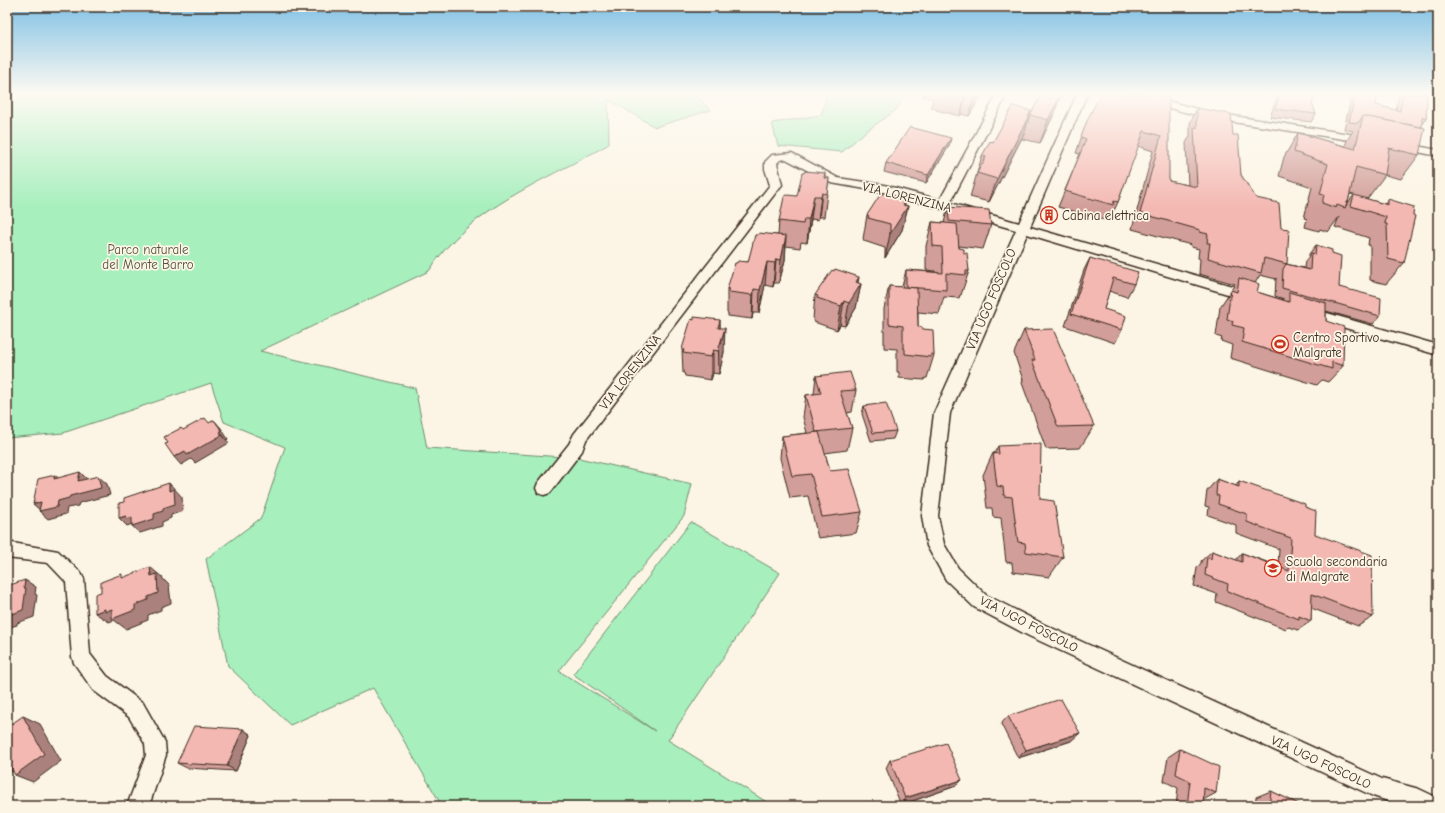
<svg xmlns="http://www.w3.org/2000/svg" width="1445" height="813" font-family="'Comic Neue',sans-serif">
	<rect width="100%" height="100%" fill="#fcf5e5"/>
	<filter id="ink" filterUnits="userSpaceOnUse"><feTurbulence type="fractalNoise" baseFrequency=".025" numOctaves="2"/><feDisplacementMap in="SourceGraphic" scale="8" xChannelSelector="R" yChannelSelector="G"/><feConvolveMatrix kernelMatrix="1 2 1 2 8 2 1 2 1" color-interpolation-filters="sRGB"/></filter>
	<g filter="url(#ink)">
		<g fill="#a7efbd" stroke="#718c6e">
			<path d="M7 94H693L711 110 655 127 608 99 609 144C547 180 469 207 429 271L260 351 415 388 427 448 579 458 692 484 684 516 559 671 655 731 573 674 691 522 780 573 668 740 773 806H442L373 688 290 725 228 666 206 559 261 518 285 447 224 422 211 383 63 433 7 438Z"/>
			<polygon points="828,94 905,94 896,110 865,132 842,152 778,146 772,123 821,115"/>
		</g>
		<g fill="none" stroke-linecap="round" stroke-linejoin="round">
			<g stroke="#3b2a1e" stroke-width="3">
				<g id="minor">
					<polygon points="997,94 1007,94 950,203 1019,223 1077,94 1087,94 1030,227 1256,293 1258,296 1256,299 1251,301 1027,234 950,413 938,516 944,544 958,568 986,595 1043,624 1382,779 1419,789 1438,798 1438,806 1403,806 1373,796 1029,636 974,607 946,580 927,546 922,516 934,413 1016,230 883,192 831,183 786,159 780,160 777,163 782,185 780,187 586,440 582,451 550,493 544,495 538,493 536,488 538,483 569,444 574,434 770,185 765,169 765,162 772,155 792,153 838,178 884,185 940,200"/>
					<polygon points="1124,94 1142,94 1208,112 1369,137 1374,140 1369,143 1207,118 1125,96"/>
					<polygon points="1401,143 1438,150 1438,156 1397,148 1395,146 1397,144"/>
					<polygon points="1306,307 1438,345 1438,355 1301,315 1299,312 1301,309"/>
					<polygon points="7,542 58,551 81,573 84,579 90,654 107,676 143,703 165,742 166,755 149,806 127,806 146,755 145,744 129,717 93,690 74,663 72,657 66,582 48,563 7,558"/>
				</g>
			</g>
			<use href="#minor" fill="#fcf5e5" fill-rule="evenodd"/>
		</g>
		<g fill="#d29e99" stroke="#3b2a1e" fill-rule="evenodd">
			<polygon points="923,94 982,94 969,116 961,114 960,116 936,110 936,109 931,107 933,99 923,96"/>
			<polygon points="1042,94 1061,94 1054,114 1040,143 1022,139 1030,115"/>
			<polygon points="1278,94 1316,94 1312,103 1316,114 1311,122 1270,117"/>
			<path d="M1352 94H1377L1376 105 1396 110 1399 94H1427L1426 118 1422 124 1419 155 1401 179 1385 175 1367 199 1385 204 1388 199 1404 263 1386 284 1370 280V245H1368L1369 238 1335 227 1339 217 1328 232 1320 229 1319 231 1305 227 1307 219 1304 218 1312 187 1279 176 1284 157 1298 133 1345 146 1347 140 1353 131 1344 129ZM1350 194 1354 195 1345 207 1348 202Z"/>
			<path d="M1159 96 1169 181 1188 185 1186 143 1190 136V123L1197 108 1233 135 1241 175 1256 198 1281 228 1286 264 1304 268 1305 261 1309 256V254L1316 245 1332 253 1339 287 1380 316 1373 324 1326 311V321L1343 366 1328 382 1322 380 1317 385 1230 358 1232 345 1221 341 1222 338 1216 336 1220 307 1235 284 1199 274 1200 259 1198 258 1199 249 1191 247V245L1132 229 1153 151 1138 146 1118 202 1111 217 1107 216 1105 220 1058 207 1080 154 1076 153 1087 121ZM1260 275 1276 279V278L1275 296 1284 299 1283 300 1257 292 1255 283Z"/>
			<polygon points="1031,111 1024,134 989,202 970,197 982,156 993,142"/>
			<polygon points="949,146 926,183 884,172 886,163"/>
			<polygon points="825,173 825,178 829,178 824,217 819,217 818,220 811,219 807,243 801,242 800,248 786,246 785,260 779,283 774,283 773,287 765,285 759,313 753,313 752,319 728,316 728,313 727,313 727,289 737,263 748,262 758,235 778,235 779,221 797,196"/>
			<polygon points="905,205 908,206 902,230 885,258 885,248 864,241 864,240 863,239 867,215"/>
			<polygon points="948,207 991,225 983,249 959,246 959,248 964,253 969,271 961,295 960,295 959,298 944,297 939,314 918,312 918,326 923,329 934,355 927,378 925,378 924,380 899,378 899,372 897,372 897,349 884,348 884,309 889,286 902,287 906,270 935,272 935,271 926,270 926,246 932,222 944,223"/>
			<polygon points="1090,258 1134,284 1127,297 1109,291 1104,309 1122,330 1115,343 1065,326 1084,270"/>
			<polygon points="858,283 861,284 856,308 845,326 840,325 837,330 814,322 814,319 813,319 815,295"/>
			<polygon points="720,328 724,352 719,374 713,373 711,380 685,376 684,373 683,373 682,349"/>
			<polygon points="1024,330 1094,426 1080,448 1046,449 1022,383 1023,380 1014,353"/>
			<polygon points="816,376 856,390 852,412 847,413 852,428 847,450 825,453 830,471 862,512 856,533 818,538 808,496 790,498 780,458 782,436 807,433 803,417 806,395 814,394"/>
			<polygon points="864,406 896,431 893,439 871,441 862,414"/>
			<polygon points="998,446 1040,499 1063,557 1049,577 1013,572 1012,563 1006,562 1001,518 993,517 992,508 987,508 983,475 993,453 994,454"/>
			<polygon points="1217,479 1236,486 1239,481 1305,507 1315,534 1373,617 1358,626 1311,608 1311,621 1298,630 1288,627 1286,629 1216,602 1217,594 1194,586 1197,568 1201,563 1201,561 1212,551 1236,560 1242,553 1278,566 1279,549 1236,533 1236,525 1208,515 1209,507 1205,506 1207,491"/>
			<polygon points="1008,716 1071,741 1018,758 1001,724"/>
			<polygon points="243,729 251,735 236,771 187,768 177,763"/>
			<polygon points="1180,749 1216,793 1203,800 1203,806 1176,806 1178,788 1164,781 1168,757"/>
			<polygon points="890,760 962,780 956,786 901,805 886,768"/>
			<polygon points="1271,791 1301,806 1255,806 1256,797"/>
		</g>
		<g fill="#ab817d" stroke="#3b2a1e">
			<polygon points="966,94 961,114 960,116"/>
			<polygon points="975,94 982,94 969,116"/>
			<polygon points="1061,94 1054,114 1040,143 1048,120"/>
			<polygon points="1031,111 1024,134 989,202 997,179"/>
			<polygon points="951,138 949,146 926,183 928,175"/>
			<polygon points="822,193 819,217 818,220 821,196"/>
			<polygon points="814,196 811,219 807,243 809,219"/>
			<polygon points="906,200 903,213 908,206 902,230 885,258 890,234 903,205"/>
			<polygon points="786,236 785,260 779,283 781,260"/>
			<polygon points="776,259 774,283 773,287 775,263"/>
			<polygon points="767,262 765,285 759,313 760,290"/>
			<polygon points="859,277 857,290 861,284 856,308 845,326 849,303 856,282"/>
			<polygon points="754,289 753,313 752,319 753,295"/>
			<polygon points="844,301 840,325 837,330 841,306"/>
			<polygon points="720,320 721,343 725,328 724,352 719,374 718,328"/>
			<polygon points="713,350 713,373 711,380 711,357"/>
			<polygon points="214,420 221,428 228,439 227,440 220,432"/>
			<polygon points="222,435 229,443 195,463 191,459 181,465 174,457 185,451"/>
			<polygon points="80,472 88,480 78,481"/>
			<polygon points="55,475 64,483 54,479"/>
			<polygon points="98,476 107,484 110,495 79,503 78,506 67,508 66,514 48,519 39,511 41,511 33,504 41,502 58,501 70,496"/>
			<polygon points="169,483 182,497 183,511 171,515 171,518 162,522 162,526 140,533 132,526 132,524 127,526 119,518 126,516 132,517 154,514 163,508 169,491"/>
			<polygon points="150,567 163,578 163,579 169,585 171,603 161,607 161,610 148,615 148,620 126,629 114,620 109,622 95,613 105,609 112,609 135,605 148,597 151,576"/>
			<polygon points="25,580 36,587 35,594 37,595 34,617 17,623 17,625 7,628 7,616 24,588"/>
			<polygon points="23,716 40,724 61,761 33,782 15,775"/>
			<polygon points="243,729 251,735 236,771 227,766"/>
			<polygon points="1080,733 1071,741 1018,758 1026,750"/>
			<polygon points="7,757 23,763 7,775"/>
			<polygon points="962,780 956,786 901,805 905,798"/>
		</g>
		<g fill="#f4b8b2" stroke="#3b2a1e">
			<polygon points="1042,94 1061,94 1048,120 1030,115"/>
			<polygon points="1100,94 1159,94 1159,96 1169,98 1169,181 1197,187 1194,128 1197,128 1197,108 1231,114 1233,135 1238,135 1241,175 1256,198 1279,203 1281,228 1289,229 1287,264 1264,258 1261,273 1208,258 1210,243 1207,243 1208,234 1200,232 1200,230 1140,213 1161,136 1144,131 1118,202 1114,201 1113,205 1065,191 1086,139 1081,137 1087,121"/>
			<polygon points="1280,94 1316,94 1312,103 1316,114 1275,109"/>
			<polygon points="1355,94 1377,94 1376,105 1400,111 1403,94 1427,94 1426,118 1422,117 1422,127 1363,116 1358,123 1349,122"/>
			<polygon points="1013,106 1031,111 997,179 977,173 986,157 982,156 990,141 993,142"/>
			<polygon points="1363,116 1425,128 1419,155 1389,148 1385,175 1356,167 1348,202 1347,202 1345,208 1337,205 1336,208 1322,203 1324,195 1320,194 1328,164 1294,152 1298,133 1355,149"/>
			<polygon points="910,127 951,138 928,175 886,163"/>
			<polygon points="805,171 825,173 824,178 829,178 827,194 822,193 821,196 814,196 809,219 804,219 803,224 779,221 784,197 787,195 797,196 802,173 804,173"/>
			<polygon points="884,193 906,200 903,205 908,206 890,234 890,224 868,218 869,216 867,215 880,195"/>
			<polygon points="1354,195 1388,205 1388,199 1414,207 1413,215 1415,216 1404,263 1388,259 1387,224 1385,224 1386,217 1351,206"/>
			<polygon points="948,207 989,210 991,225 949,221"/>
			<polygon points="932,222 957,224 959,248 964,249 964,253 967,253 969,271 966,271 966,275 946,273 946,290 906,287 906,270 943,273 942,247 933,246"/>
			<polygon points="759,233 786,236 781,260 776,259 775,263 767,262 760,290 754,289 753,295 729,292 729,289 727,289 735,263 737,263 738,261 748,262 755,235 758,235"/>
			<polygon points="1316,245 1332,250 1332,253 1341,256 1339,287 1381,298 1380,316 1282,288 1283,269 1286,264 1310,270 1311,253 1315,254"/>
			<polygon points="1090,258 1138,272 1134,284 1113,278 1104,309 1126,316 1122,330 1071,314"/>
			<polygon points="835,269 859,277 856,282 861,284 849,303 844,301 841,306 817,298 818,296 815,295 832,270 834,271"/>
			<polygon points="1239,278 1259,284 1257,292 1289,302 1289,292 1326,303 1326,321 1344,327 1343,366 1332,362 1332,369 1242,342 1244,328 1232,325 1233,321 1227,319 1231,290 1237,292"/>
			<polygon points="889,286 917,288 918,326 922,327 923,329 933,330 934,355 931,354 931,357 905,354 905,349 903,348 903,326 889,324"/>
			<polygon points="694,317 720,320 718,328 725,328 718,351 713,350 711,357 683,353 684,350 682,349 691,319 694,320"/>
			<polygon points="1053,329 1094,426 1058,427 1032,360 1035,360 1024,330"/>
			<polygon points="850,372 856,390 840,391 852,428 816,432 806,395 821,393 816,376"/>
			<polygon points="886,403 896,431 873,433 864,406"/>
			<polygon points="205,418 209,423 214,420 222,431 220,432 222,435 187,455 185,451 174,457 165,444 168,443 164,437 181,428 183,430"/>
			<polygon points="819,432 830,471 849,469 862,512 822,517 811,474 792,476 782,436"/>
			<polygon points="1041,444 1040,499 1054,501 1063,557 1026,552 1025,543 1018,542 1012,497 1004,496 1003,487 997,486 993,453 999,454 998,446"/>
			<polygon points="80,472 78,481 98,476 101,488 70,496 69,498 58,501 57,507 39,511 41,502 33,504 38,479 55,475 54,479"/>
			<polygon points="1217,479 1239,487 1239,481 1305,504 1305,507 1316,511 1315,534 1372,555 1373,617 1312,594 1311,621 1299,616 1299,619 1227,591 1228,584 1205,575 1207,557 1211,559 1212,551 1242,562 1242,553 1289,571 1291,538 1247,522 1247,514 1218,504 1219,496 1216,495"/>
			<polygon points="169,483 169,491 174,489 175,504 163,508 163,511 154,514 154,519 132,526 132,517 126,519 126,516 119,518 119,503 124,502 124,498"/>
			<polygon points="150,567 151,576 157,574 158,593 148,597 148,600 135,605 135,610 112,619 112,609 105,612 105,609 95,613 95,594 101,592 101,582 122,574 122,578"/>
			<polygon points="25,580 24,588 26,588 23,610 7,616 7,586"/>
			<polygon points="1061,699 1080,733 1026,750 1008,716"/>
			<polygon points="23,716 44,754 15,775 7,760 7,727"/>
			<polygon points="194,726 243,729 227,766 177,763"/>
			<polygon points="946,743 962,780 905,798 890,760"/>
			<polygon points="1180,749 1219,767 1216,793 1204,788 1203,806 1187,806 1190,781 1176,774"/>
			<polygon points="1271,791 1301,805 1301,806 1269,806"/>
			<polygon points="286,803 300,806 284,806"/>
		</g>
	</g>
	<linearGradient id="sky" x2="0" y2="1"><stop stop-color="#80c1e4"/><stop offset="0.45" stop-color="#fefaf3"/><stop offset="1" stop-color="#fefaf3" stop-opacity="0"/></linearGradient>
	<rect width="1445" height="208" fill="url(#sky)"/>
	<defs>
		<g id="building-ring" transform="scale(0.9)"><circle r="9.5" fill="#fcf5e5" stroke="#c8321e" stroke-width="1.5"/><path d="M-4-6H4V6H1V3H-1V6H-4ZM-2.5-4.3h1.7v1.8h-1.7ZM.8-4.3h1.7v1.8H.8ZM-2.5-1h1.7V.8h-1.7ZM.8-1h1.7V.8H.8Z" fill="#c8321e"/></g>
		<g id="stadium-ring" transform="scale(0.9)"><circle r="9.5" fill="#fcf5e5" stroke="#c8321e" stroke-width="1.5"/><path d="M0-5a6.5 5 0 1 0 0 10a6.5 5 0 1 0 0-10ZM-3.5-1.8h7v3.6h-7Z" fill="#c8321e"/></g>
		<g id="school-ring" transform="scale(0.9)"><circle r="9.5" fill="#fcf5e5" stroke="#c8321e" stroke-width="1.5"/><path d="M0-5L7-2L0 1L-7-2ZM-4 1L0 2.5L4 1V4Q0 6-4 4Z" fill="#c8321e"/></g>
	</defs>
	<g fill-rule="evenodd">
		<use href="#building-ring" x="1049" y="215"/>
		<use href="#stadium-ring" x="1280" y="344"/>
		<use href="#school-ring" x="1273" y="568"/>
	</g>
	<g text-anchor="middle" dominant-baseline="central" stroke-width="3.5" stroke-linejoin="round" paint-order="stroke">
		<g font-size="13" fill="#3b2a1e" stroke="#fcf5e5">
			<text transform="translate(907 197) rotate(14)">VIA LORENZINA</text>
			<text transform="translate(991 299) rotate(-67)">VIA UGO FOSCOLO</text>
			<text transform="translate(630 372) rotate(-52)">VIA LORENZINA</text>
			<text transform="translate(1029 624) rotate(27)">VIA UGO FOSCOLO</text>
			<text transform="translate(1321 762) rotate(25)">VIA UGO FOSCOLO</text>
		</g>
		<g font-size="13" fill="#3b2a1e" stroke="#fcf5e5" text-anchor="start">
			<text x="1062" y="215">Cabina elettrica</text>
			<text x="1293" y="337">Centro Sportivo<tspan x="1293" dy="15">Malgrate</tspan></text>
			<text x="1286" y="561">Scuola secondaria<tspan x="1286" dy="15">di Malgrate</tspan></text>
		</g>
		<g font-size="13" fill="#51513e" stroke="#fcf5e5">
			<text x="148" y="249">Parco naturale<tspan x="148" dy="15">del Monte Barro</tspan></text>
		</g>
	</g>
	<rect width="1445" height="813" fill="none" stroke="#fcf5e5" stroke-width="24"/>
	<rect x="12" y="12" width="1421" height="789" fill="none" stroke="#3b2a1e" stroke-width="1.5" filter="url(#ink)"/>
</svg>
